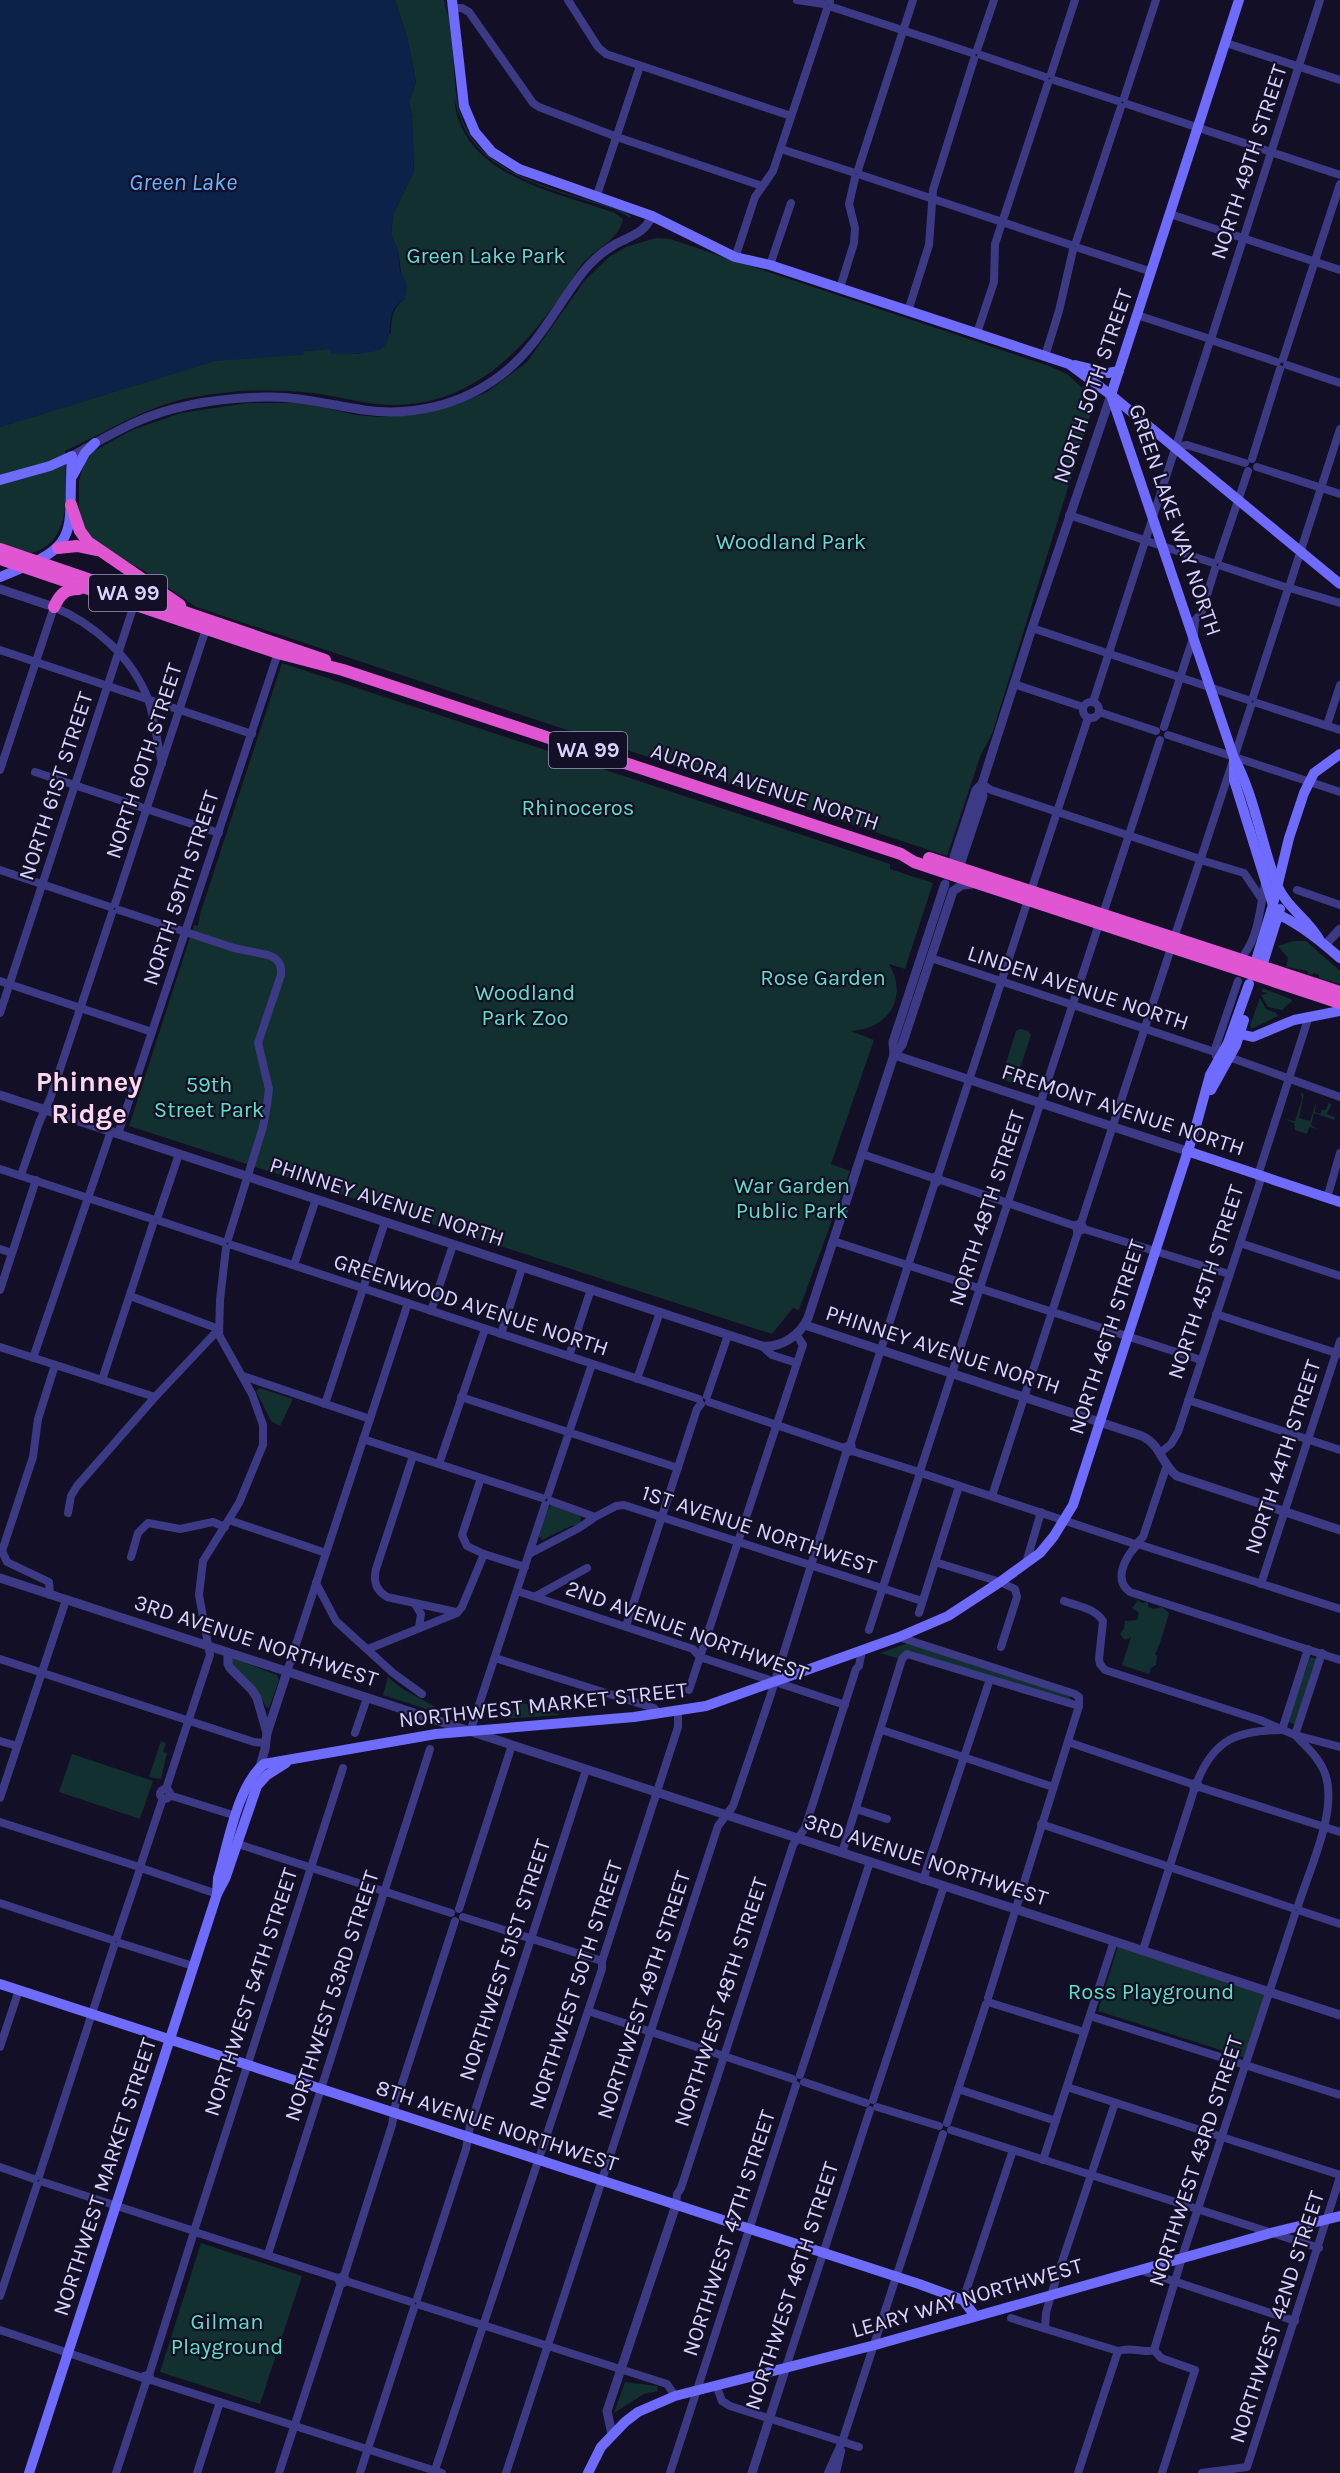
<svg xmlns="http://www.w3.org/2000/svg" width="1340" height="2473" font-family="Karla,sans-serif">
	<rect width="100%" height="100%" fill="#130f26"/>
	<g fill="#12302f">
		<path d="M395 0H444L448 17 447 0C454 33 452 67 457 100 468 175 558 189 617 209L630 215 631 218 616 210C566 193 496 181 467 133 460 121 458 110 454 98 461 176 555 192 615 213L623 219C619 242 591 250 579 268 532 343 473 414 375 404 354 401 334 396 313 393 289 390 264 390 240 391 212 394 181 397 155 408 124 420 95 437 65 451 66 487 74 543 31 553L0 543V427L214 361 325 349H331V354H360L391 333C392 318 391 309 405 299L398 251 391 234 393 215 414 171 412 118 409 102 416 82 407 37Z"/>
		<polygon points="656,238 670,239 1049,366 1067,374 1095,400 992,734 981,754 947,856 196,607 143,570 107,551 91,539 79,515 79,481 84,464 94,451 132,430 181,413 248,403 305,403 356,415 379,417 418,414 458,404 487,392 527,362 585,280 609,257 626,247"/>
		<path d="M282 663 890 864V869L933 883 905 969 889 964C909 998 888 1029 851 1031L874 1040 831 1164 850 1171 799 1310 793 1308 772 1334 129 1126 194 925 198 926 200 914Z"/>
		<polygon points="1294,941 1306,941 1340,971 1340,984 1319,978 1319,975 1314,973 1312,975 1308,974 1308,971 1286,967 1288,958 1278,946"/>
		<polygon points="1262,988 1293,1000 1282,1010 1268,1007 1261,995 1268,993 1262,992"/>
		<polygon points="1260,998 1266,1009 1276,1013 1278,1016 1251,1029 1250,1025"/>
		<polygon points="1020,1029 1028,1031 1031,1035 1015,1084 1001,1079 1016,1031"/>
		<polygon points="1301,1093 1304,1094 1299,1118 1310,1121 1316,1103 1315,1112 1320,1114 1322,1110 1326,1110 1329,1102 1331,1105 1327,1114 1335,1117 1334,1120 1314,1113 1311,1125 1317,1129 1309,1127 1307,1134 1295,1130 1294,1123 1284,1119 1295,1121 1302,1099"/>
		<polygon points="260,1388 293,1399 280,1426 271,1421 256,1391"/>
		<polygon points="551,1505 581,1516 580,1525 571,1526 542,1540 539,1536 548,1509"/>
		<path d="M1138 1600 1142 1603 1148 1602V1607L1154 1609 1162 1607 1169 1613C1164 1629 1162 1640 1155 1654L1157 1656 1156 1665 1151 1668 1149 1674 1122 1665 1131 1637 1125 1640 1120 1634 1124 1629 1125 1621 1137 1620 1139 1613 1132 1608Z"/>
		<polygon points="908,1643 1069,1696 1071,1700 1067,1702 911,1651 907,1651 900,1659 880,1653"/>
		<polygon points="1310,1657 1317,1659 1296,1725 1288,1722"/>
		<polygon points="232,1658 277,1675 279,1680 269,1708 266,1707 260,1695 232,1668"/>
		<polygon points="388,1677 401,1688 439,1709 438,1713 383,1695"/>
		<polygon points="520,1702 561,1715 502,1719 506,1707 517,1711"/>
		<polygon points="161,1741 166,1743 163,1752 167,1753 161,1779 149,1777"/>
		<polygon points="72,1754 153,1781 140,1819 59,1792"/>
		<polygon points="1118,1946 1266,1994 1246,2058 1098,2011"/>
		<polygon points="201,2243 302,2276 260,2404 160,2372"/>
		<polygon points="625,2382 657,2386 658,2391 644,2394 614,2413"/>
	</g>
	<path fill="#0c2248" d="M0 0H395L407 37 416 82 409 102 412 118 414 171 393 215 391 234 398 251 400 271 407 284 405 299C398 304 392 309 391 318 389 329 392 345 378 350 363 355 346 354 331 354L330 349 304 351 303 355 214 361 0 427Z"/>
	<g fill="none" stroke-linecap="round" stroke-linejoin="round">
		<g stroke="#3d3a85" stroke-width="8">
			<polyline points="568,0 598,47 606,54 791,116"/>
			<polyline points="797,0 824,4"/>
			<polyline points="830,1 830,0"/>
			<polyline points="832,7 972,53"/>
			<polyline points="454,8 462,8 469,12 533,103 539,107 617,137 762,186"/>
			<polyline points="1226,43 1340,80"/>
			<polyline points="977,50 994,0"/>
			<polyline points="981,55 1045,77"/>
			<polyline points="1051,74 1075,0"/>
			<polyline points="1054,80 1118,101"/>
			<polyline points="1124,98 1156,0"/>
			<polyline points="1127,104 1340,175"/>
			<polyline points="781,149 852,172"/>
			<polyline points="858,170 913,0"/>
			<polyline points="861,175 1071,245"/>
			<polyline points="597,195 640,66"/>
			<polyline points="1170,214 1340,270"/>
			<polyline points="1076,242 1121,107"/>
			<polyline points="1079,248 1152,272"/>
			<polyline points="737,252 755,197 773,171 827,9"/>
			<polyline points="770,265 791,203"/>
			<polyline points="840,288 854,243 855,228 849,204 855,178"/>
			<polyline points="908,311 929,245 933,190 974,59"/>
			<polyline points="1137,315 1207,338"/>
			<polyline points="977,333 994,282 995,244 1048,83"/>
			<polyline points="1212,336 1320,0"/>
			<polyline points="1214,341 1277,362"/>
			<polyline points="1045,356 1059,311 1073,250"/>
			<polyline points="1283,359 1340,184"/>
			<polyline points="1287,365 1340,383"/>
			<polyline points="1174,448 1187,445 1245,463"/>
			<polyline points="1252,459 1280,369"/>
			<polyline points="1257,467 1340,494"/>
			<polyline points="1069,515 1213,563"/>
			<polyline points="1218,560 1248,471"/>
			<polyline points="1222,566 1285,587"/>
			<polyline points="1290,584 1340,429"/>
			<polyline points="1293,589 1340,603"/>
			<polyline points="1032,628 1248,700"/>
			<polyline points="0,650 252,734"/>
			<polyline points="1014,684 1083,707"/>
			<polyline points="1253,697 1287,592"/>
			<circle cx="1091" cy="710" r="8"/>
			<polyline points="1093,702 1209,344"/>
			<polyline points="1257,703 1340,730"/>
			<polyline points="1099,712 1156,731"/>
			<polyline points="1327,725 1340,685"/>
			<polyline points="1164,727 1194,635 1195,620 1201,614 1215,569"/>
			<polyline points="1168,735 1340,792"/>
			<path d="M0 770 54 607C94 624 132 657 148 699 155 719 157 743 162 763"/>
			<polyline points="35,772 219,833"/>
			<polyline points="982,784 991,790 1197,858"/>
			<polyline points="1202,855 1251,706"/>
			<polyline points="1204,861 1244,873 1261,898"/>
			<polyline points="0,870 110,907"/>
			<polyline points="1297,890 1340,905"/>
			<polyline points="1031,891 1088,718"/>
			<polyline points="115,904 206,629"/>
			<path d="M119 910 234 948 268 955C278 958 282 965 281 975L258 1043 269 1089 267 1105 263 1127 228 1239"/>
			<polyline points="1103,914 1160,740"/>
			<polyline points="1174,938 1199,863"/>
			<path d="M1245 953C1259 934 1260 906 1265 884"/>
			<polyline points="931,958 1215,1052"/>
			<polyline points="0,981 152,1032"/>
			<polyline points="0,1013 134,605"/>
			<polyline points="1216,1056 1216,1046 1238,981"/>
			<polyline points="1229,1057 1340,1097"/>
			<polyline points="118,1134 278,653"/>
			<polyline points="862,1154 933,1178"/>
			<polyline points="0,1169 152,1219"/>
			<polyline points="21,1175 39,1123 50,1099 112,913"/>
			<polyline points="938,1175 933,1178 936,1183 940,1180 938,1175 1028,900"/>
			<polyline points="941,1180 1075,1226"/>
			<polyline points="1327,1198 1340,1153"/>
			<polyline points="158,1216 179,1154"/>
			<polyline points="160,1221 223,1242"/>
			<polyline points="1081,1223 1076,1225 1077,1232 1084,1229 1081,1223 1171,948"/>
			<polyline points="1084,1229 1229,1274"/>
			<polyline points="833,1241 1201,1360"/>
			<polyline points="1240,1243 1340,1276"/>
			<polyline points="232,1245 699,1399"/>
			<polyline points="0,1249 12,1253"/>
			<polyline points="294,1265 316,1199"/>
			<polyline points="0,1290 36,1180"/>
			<polyline points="130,1296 219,1329"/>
			<polyline points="431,1311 453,1245"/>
			<polyline points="1216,1314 1339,1354"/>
			<polyline points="501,1334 522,1268"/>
			<polyline points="762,1346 772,1355 797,1363"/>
			<polyline points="0,1347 155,1397"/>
			<polyline points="569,1356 591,1289"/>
			<polyline points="33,1358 111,1131"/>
			<polyline points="243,1376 370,1419"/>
			<polyline points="637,1379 660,1312"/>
			<polyline points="102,1380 153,1224"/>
			<polyline points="707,1396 728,1335"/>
			<polyline points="461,1397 678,1468"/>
			<polyline points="1188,1400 1340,1450"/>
			<polyline points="709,1402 844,1448"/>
			<polyline points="325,1404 385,1222"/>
			<polyline points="363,1439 542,1498"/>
			<polyline points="850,1445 845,1447 846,1453 852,1451 851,1442 935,1182"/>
			<polyline points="852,1451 916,1471"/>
			<polyline points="1161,1452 1171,1444 1178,1432 1260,1182 1258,1175 1309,1016"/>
			<path d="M413 1456 376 1569C373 1582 376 1590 387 1597L456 1612"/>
			<polyline points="439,1464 485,1329"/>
			<polyline points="921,1468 1099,924"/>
			<polyline points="924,1474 1135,1544"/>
			<polyline points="548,1495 592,1364"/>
			<polyline points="992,1496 1078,1232"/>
			<polyline points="551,1501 595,1517 616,1506 624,1505 922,1601"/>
			<polyline points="68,1513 71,1496 77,1486 155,1397 219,1329"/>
			<polyline points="229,1520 326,1553"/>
			<polyline points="1135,1545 1143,1537 1167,1465"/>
			<polyline points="1141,1545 1340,1609"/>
			<path d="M1136 1546C1125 1558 1113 1580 1130 1592L1340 1660"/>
			<polyline points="484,1554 525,1567"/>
			<polyline points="529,1554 579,1528 595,1517"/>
			<polyline points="131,1557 138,1533 148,1523 180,1529 213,1522 225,1527"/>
			<polyline points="935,1562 1000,1582 1015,1589 1017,1597 1001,1647"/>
			<polyline points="1026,1563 1041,1512"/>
			<polyline points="316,1583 336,1621 393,1673 422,1694"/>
			<polyline points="1261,1584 1340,1341"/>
			<polyline points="517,1591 693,1649 700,1657 845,1705"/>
			<polyline points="50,1595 49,1582 7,1562 2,1551 33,1457 38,1419 55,1365"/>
			<polyline points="536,1596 587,1568"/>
			<path d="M1064 1601C1077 1606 1095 1608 1103 1621L1099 1659 1100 1664 1105 1670 1260 1720 1295 1735 1340 1747"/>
			<polyline points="415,1604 421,1614 419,1628"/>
			<polyline points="919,1613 959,1486"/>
			<polyline points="626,1626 697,1409 701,1404"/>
			<polyline points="869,1630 919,1476"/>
			<polyline points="899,1637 1075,1694 1079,1697 1079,1706 988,1998"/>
			<polyline points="368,1649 457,1613 462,1607 484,1554 467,1546 462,1535 481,1478"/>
			<polyline points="495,1658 654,1708 659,1714"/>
			<polyline points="0,1659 254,1742 264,1743"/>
			<polyline points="287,1672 408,1303"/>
			<polyline points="689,1690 803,1345 796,1334"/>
			<polyline points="471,1729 545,1505"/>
			<polyline points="882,1730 1053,1787"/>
			<polyline points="355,1733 367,1698"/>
			<polyline points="0,1741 17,1746"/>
			<polyline points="1068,1742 1192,1784"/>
			<path d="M1197 1782 1199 1787 1194 1789 1192 1784 1197 1782C1214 1739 1238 1730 1282 1730L1308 1649"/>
			<polyline points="1199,1787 1340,1832"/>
			<polyline points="166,1789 210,1655 199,1595 203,1561 239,1503 263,1445 263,1425 252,1394 219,1335 220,1300 226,1248"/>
			<circle cx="165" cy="1794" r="5"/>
			<polyline points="169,1795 236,1816"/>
			<polyline points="0,1798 66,1600"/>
			<polyline points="856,1809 887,1819"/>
			<polyline points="0,1822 136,1866"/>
			<polyline points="1041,1824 1292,1908"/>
			<polyline points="238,1844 451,1913"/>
			<polyline points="842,1853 902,1659 907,1654 1079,1706"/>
			<polyline points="141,1864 163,1798"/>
			<polyline points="144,1869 217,1894"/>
			<polyline points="923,1880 990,1679"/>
			<polyline points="0,1903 112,1940"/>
			<path d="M1298 1906C1309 1870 1340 1807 1324 1771 1318 1757 1306 1746 1295 1735L1322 1653"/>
			<polyline points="459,1909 512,1745"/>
			<polyline points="1301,1911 1340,1924"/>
			<polyline points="463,1917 602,1961"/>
			<polyline points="117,1937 139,1872"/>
			<polyline points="120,1943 193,1966"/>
			<polyline points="1143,1950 1194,1790"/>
			<polyline points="991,2003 1084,2032"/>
			<polyline points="588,2011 793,2079"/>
			<polyline points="1090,2016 1340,2095"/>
			<polyline points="0,2047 19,1990"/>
			<polyline points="800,2075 870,1862"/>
			<polyline points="804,2082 866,2103"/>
			<polyline points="1067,2087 1340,2175"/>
			<polyline points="958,2089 1056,2121"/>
			<polyline points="873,2100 944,1886"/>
			<polyline points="877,2107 939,2126"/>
			<polyline points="947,2123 986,2004"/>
			<polyline points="951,2130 1319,2248"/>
			<polyline points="1043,2160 1114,1941"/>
			<polyline points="0,2167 34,2179"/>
			<polyline points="39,2176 114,1946"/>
			<polyline points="43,2182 191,2230"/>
			<polyline points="676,2205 677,2194 681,2188 793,1845 805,1828 856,1669 859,1666 862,1650"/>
			<polyline points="195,2228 343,1768"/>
			<polyline points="198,2233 338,2278"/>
			<polyline points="268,2254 430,1749"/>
			<polyline points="1140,2270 1295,2321"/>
			<polyline points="344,2276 338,2278 340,2283 344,2283 346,2280 344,2276 392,2125 396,2102 455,1921"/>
			<polyline points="346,2281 411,2302"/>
			<polyline points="0,2296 37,2185"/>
			<polyline points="417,2299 466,2149 470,2126 586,1770"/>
			<polyline points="963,2300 1013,2150"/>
			<polyline points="420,2305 667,2384 675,2396"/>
			<polyline points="1011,2318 1020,2321"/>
			<path d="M1023 2322 1118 2351C1135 2346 1141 2354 1154 2350"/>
			<polyline points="1045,2328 1046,2313 1051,2295 1115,2103"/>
			<polyline points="0,2330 143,2378"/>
			<polyline points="1154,2350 1185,2248 1295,1914"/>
			<polyline points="1154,2350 1161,2358 1195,2370 1162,2473"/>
			<polyline points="786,2367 870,2110"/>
			<polyline points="149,2375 144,2376 146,2382 151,2379 149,2375 193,2235"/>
			<polyline points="151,2380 442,2473"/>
			<polyline points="716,2385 722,2401 730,2406 859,2447"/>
			<polyline points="116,2473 146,2382"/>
			<polyline points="197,2473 220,2402"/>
			<polyline points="279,2473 341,2283"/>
			<polyline points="360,2473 414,2308"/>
			<polyline points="434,2473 602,1969 602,1961 678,1727 678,1712"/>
			<polyline points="506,2473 718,1826 733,1806 770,1697 846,1453"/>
			<polyline points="670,2473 796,2085"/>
			<polyline points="828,2473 842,2442 943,2134"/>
			<polyline points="836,2473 841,2451"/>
			<polyline points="1078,2473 1118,2351"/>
			<polyline points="1202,2473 1247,2467 1340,2177"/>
		</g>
		<g stroke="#3d3a85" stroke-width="9">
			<path d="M72 456C93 444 114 432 136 422 176 404 221 398 265 397 299 396 331 405 364 410 412 417 462 405 501 375 537 348 556 307 583 272 592 261 602 252 614 245 630 236 644 234 652 216"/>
			<polyline points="0,589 54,607"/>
			<polyline points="954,857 976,790 982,784"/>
			<polyline points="959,868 983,796 982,784 1032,628 1111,395"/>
			<polyline points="1325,945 1340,929"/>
			<polyline points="894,1055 1187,1151"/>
			<polyline points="894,1055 893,1042 945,884"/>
			<path d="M0 1095 762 1346C782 1348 800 1335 808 1318L894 1055 902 1045 953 891 962 885 972 884"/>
			<path d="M805 1325 1142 1436C1161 1445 1162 1465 1177 1476L1340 1530"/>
			<polyline points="0,1578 1340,2015"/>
			<polyline points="228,1653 228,1664 230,1668 252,1690 257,1698 267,1733"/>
			<polyline points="259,1770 265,1749 267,1733 287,1672"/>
			<polyline points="612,2434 607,2411 676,2205"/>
			<polyline points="752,2473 786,2367"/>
		</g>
		<g stroke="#6f6bff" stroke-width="10">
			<polyline points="452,0 464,106 475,132 492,152 519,169 652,216 735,257 770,265 1069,364 1111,395 1340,584"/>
			<polyline points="1075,365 1108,373 1119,371"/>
			<path d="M1111 395 1234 758C1255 797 1261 843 1277 885 1287 908 1308 919 1319 939"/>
			<polyline points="1111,395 1239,0"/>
			<polyline points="73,475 85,453 95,443"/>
			<path d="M0 480 50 466 72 456C67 536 85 544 0 577"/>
			<polyline points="1234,761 1234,780 1272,902"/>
			<path d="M1271 912C1294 919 1322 942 1340 958"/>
			<polyline points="1257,957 1272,908 1289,838 1304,793 1314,773 1340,754"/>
			<polyline points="1264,960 1280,909"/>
			<polyline points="1240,1034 1253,1037 1294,1020 1340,1011"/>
			<polyline points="1211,1090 1236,1045 1244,1020"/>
			<polyline points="1187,1151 1340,1202"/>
			<path d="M217 1894 218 1878C228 1845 237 1786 264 1764L436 1734 634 1717 706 1706 899 1637 948 1616 1000 1582 1040 1553 1054 1536 1073 1505 1196 1126 1210 1075 1228 1043 1249 984"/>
			<polyline points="0,1984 919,2284 963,2300 975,2316"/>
			<polyline points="29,2473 217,1894 225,1879 257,1786 267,1775 286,1763"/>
			<polyline points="588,2473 601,2447 625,2422 638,2412 675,2396 875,2345 1271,2233 1340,2216"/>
		</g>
		<g stroke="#e055d1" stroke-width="12">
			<polyline points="71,505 80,531 88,542 180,605"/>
			<polyline points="58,548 77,546 96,550"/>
			<polyline points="0,549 325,660"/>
			<polyline points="0,559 278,653 343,670 901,854 914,862 953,875 1340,1003"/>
			<path d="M54 607C60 594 65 589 79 589"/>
			<polyline points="929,858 1340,992"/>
		</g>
	</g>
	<g text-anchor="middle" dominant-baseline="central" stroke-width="4.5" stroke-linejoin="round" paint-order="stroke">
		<g fill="#130f26" stroke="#9e99be" stroke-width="1.5">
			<rect x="89" y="575" width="78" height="36" rx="4.5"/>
			<rect x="549" y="732" width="78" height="36" rx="4.5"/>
		</g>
		<g font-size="21" font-weight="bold" fill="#d9d4ff">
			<text x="128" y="593">WA 99</text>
			<text x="588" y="750">WA 99</text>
		</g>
		<g font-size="22" fill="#d9d4ff" stroke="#130f26">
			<text transform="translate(1249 162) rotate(-72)">NORTH 49TH STREET</text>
			<text transform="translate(1093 386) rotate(-71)">NORTH 50TH STREET</text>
			<text transform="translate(1175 520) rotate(71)">GREEN LAKE WAY NORTH</text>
			<text transform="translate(144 761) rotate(-72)">NORTH 60TH STREET</text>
			<text transform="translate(56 786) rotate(-72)">NORTH 61ST STREET</text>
			<text transform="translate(765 787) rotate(18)">AURORA AVENUE NORTH</text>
			<text transform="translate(181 888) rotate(-72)">NORTH 59TH STREET</text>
			<text transform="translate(1078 988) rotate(18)">LINDEN AVENUE NORTH</text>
			<text transform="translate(1123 1110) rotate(18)">FREMONT AVENUE NORTH</text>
			<text transform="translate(387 1202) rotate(18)">PHINNEY AVENUE NORTH</text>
			<text transform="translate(987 1208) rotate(-72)">NORTH 48TH STREET</text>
			<text transform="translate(1206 1282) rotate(-72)">NORTH 45TH STREET</text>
			<text transform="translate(471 1305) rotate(18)">GREENWOOD AVENUE NORTH</text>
			<text transform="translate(1107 1337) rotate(-72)">NORTH 46TH STREET</text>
			<text transform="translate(943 1350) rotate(18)">PHINNEY AVENUE NORTH</text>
			<text transform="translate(1283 1457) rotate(-72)">NORTH 44TH STREET</text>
			<text transform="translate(759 1530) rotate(18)">1ST AVENUE NORTHWEST</text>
			<text transform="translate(687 1631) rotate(20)">2ND AVENUE NORTHWEST</text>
			<text transform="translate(256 1641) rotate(18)">3RD AVENUE NORTHWEST</text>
			<text transform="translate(543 1705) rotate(-6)">NORTHWEST MARKET STREET</text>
			<text transform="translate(926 1860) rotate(18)">3RD AVENUE NORTHWEST</text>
			<text transform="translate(505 1960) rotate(-72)">NORTHWEST 51ST STREET</text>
			<text transform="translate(576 1985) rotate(-72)">NORTHWEST 50TH STREET</text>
			<text transform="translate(251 1992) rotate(-72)">NORTHWEST 54TH STREET</text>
			<text transform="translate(644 1995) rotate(-72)">NORTHWEST 49TH STREET</text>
			<text transform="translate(332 1996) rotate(-72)">NORTHWEST 53RD STREET</text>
			<text transform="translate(721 2002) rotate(-72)">NORTHWEST 48TH STREET</text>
			<text transform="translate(497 2126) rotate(18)">8TH AVENUE NORTHWEST</text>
			<text transform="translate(1196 2161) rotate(-72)">NORTHWEST 43RD STREET</text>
			<text transform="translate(105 2177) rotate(-72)">NORTHWEST MARKET STREET</text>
			<text transform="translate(729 2233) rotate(-72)">NORTHWEST 47TH STREET</text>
			<text transform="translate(792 2286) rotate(-72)">NORTHWEST 46TH STREET</text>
			<text transform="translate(967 2298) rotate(-16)">LEARY WAY NORTHWEST</text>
			<text transform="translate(1277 2317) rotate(-72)">NORTHWEST 42ND STREET</text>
		</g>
		<g font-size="22" fill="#5fe0c0" stroke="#130f26">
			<text x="486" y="256">Green Lake Park</text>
			<text x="791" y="542">Woodland Park</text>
			<text x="578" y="808">Rhinoceros</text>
			<text x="823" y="978">Rose Garden</text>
			<text x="525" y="993">Woodland<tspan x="525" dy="25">Park Zoo</tspan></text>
			<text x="209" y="1085">59th<tspan x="209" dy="25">Street Park</tspan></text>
			<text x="792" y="1186">War Garden<tspan x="792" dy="25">Public Park</tspan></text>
			<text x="1151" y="1992">Ross Playground</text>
			<text x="227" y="2322">Gilman<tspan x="227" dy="25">Playground</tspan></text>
		</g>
		<g font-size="24" font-style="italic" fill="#62b6ff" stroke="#130f26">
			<text x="183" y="182">Green Lake</text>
		</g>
		<g font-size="28" font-weight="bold" fill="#ffd6f0" stroke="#130f26">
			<text x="89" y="1081">Phinney<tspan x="89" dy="32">Ridge</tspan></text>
		</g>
	</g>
</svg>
